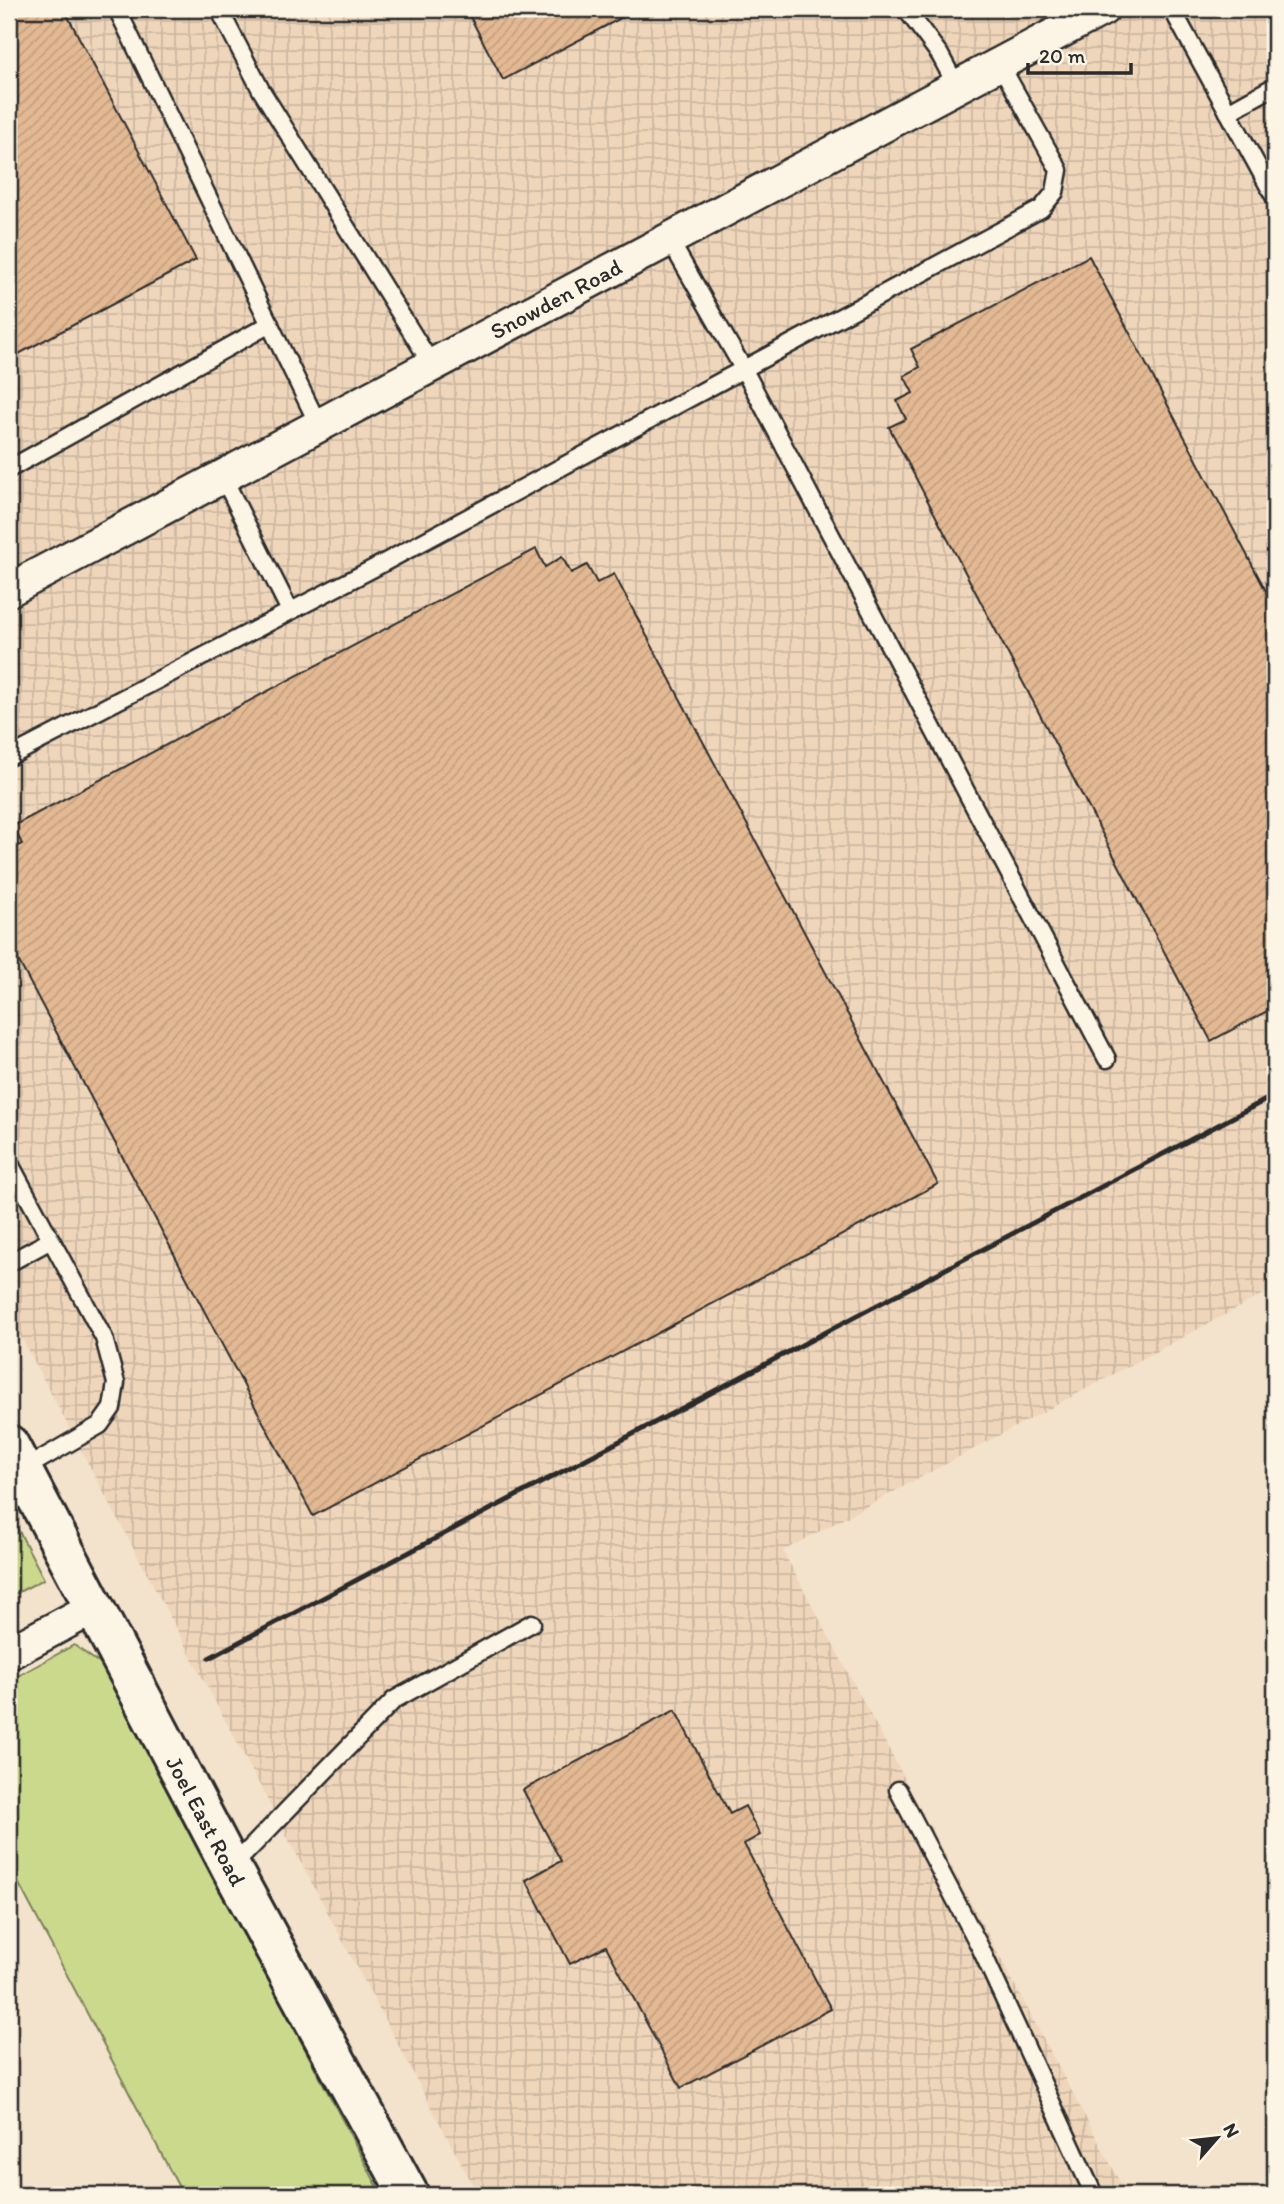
<svg xmlns="http://www.w3.org/2000/svg" width="1284" height="2204" font-family="Itim,sans-serif">
	<defs>
		<pattern id="industrial-grid" width="8" height="8" patternUnits="userSpaceOnUse" patternTransform="scale(1.75)"><rect width="8" height="8" fill="#efd6bb"/><path d="M0 4h8M4 0v8" fill="none" stroke="#cdb8a1"/></pattern>
		<pattern id="building-hatch" width="6" height="6" patternUnits="userSpaceOnUse" patternTransform="scale(1.75)"><rect width="6" height="6" fill="#e3b993"/><path d="M-1 1l2-2M0 6l6-6M5 7l2-2" fill="none" stroke="#c39f7f"/></pattern>
	</defs>
	<rect width="100%" height="100%" fill="#f4e3cc"/>
	<filter id="ink" filterUnits="userSpaceOnUse"><feTurbulence type="fractalNoise" baseFrequency=".0143" numOctaves="2"/><feDisplacementMap in="SourceGraphic" scale="14" xChannelSelector="R" yChannelSelector="G"/><feConvolveMatrix kernelMatrix="1 2 1 2 8 2 1 2 1" color-interpolation-filters="sRGB"/></filter>
	<g filter="url(#ink)">
		<polygon fill="url(#industrial-grid)" points="9,9 1275,9 1275,1288 783,1551 1127,2195 478,2195 9,1315"/>
		<g fill="#cbd98d" stroke="#7b825c" stroke-width="2">
			<polygon points="9,1512 44,1579 9,1597"/>
			<polygon points="74,1645 103,1666 382,2195 183,2195 9,1865 9,1681"/>
		</g>
		<g fill="url(#building-hatch)" stroke="#2b2b2b" stroke-width="2">
			<polygon points="9,9 64,9 196,260 9,359"/>
			<polygon points="466,9 638,9 503,80"/>
			<polygon points="1089,256 1275,608 1275,1007 1211,1041 889,427 906,419 897,401 913,393 904,376 920,367 911,349"/>
			<polygon points="536,549 545,567 562,557 571,573 587,565 597,583 614,574 938,1184 313,1516 9,943 9,870 13,868 9,851 22,844 13,826"/>
			<polygon points="675,1710 730,1814 745,1806 760,1835 744,1844 831,2009 681,2088 606,1946 570,1964 526,1880 561,1861 523,1790"/>
		</g>
		<g fill="none" stroke-linecap="round" stroke-linejoin="round">
			<g stroke="#2b2b2b" stroke-width="21">
				<g id="service">
					<polyline points="117,9 319,426"/>
					<polyline points="219,9 261,90 432,365"/>
					<polyline points="906,9 940,55 957,87"/>
					<polyline points="1172,9 1275,198"/>
					<polyline points="1228,112 1275,86"/>
					<polyline points="669,239 744,370 1107,1059"/>
					<polyline points="9,469 270,324"/>
					<polyline points="223,477 290,611"/>
					<polyline points="9,757 374,568 1041,209 1055,192 1059,170 1000,64"/>
					<polyline points="9,1162 104,1338 116,1383 112,1408 100,1425 22,1470"/>
					<polyline points="9,1263 51,1240"/>
					<polyline points="898,1790 980,1947 1094,2195"/>
					<polyline points="231,1868 394,1700 532,1623"/>
				</g>
			</g>
			<g stroke="#2b2b2b" stroke-width="37">
				<g id="minor">
					<polyline points="9,590 1103,9"/>
					<polyline points="9,1653 93,1608"/>
				</g>
			</g>
			<g stroke="#2b2b2b" stroke-width="44">
				<polyline id="tertiary" points="9,1445 231,1868 409,2195"/>
			</g>
			<use href="#service" stroke="#fcf5e5" stroke-width="16"/>
			<use href="#minor" stroke="#fcf5e5" stroke-width="32"/>
			<use href="#tertiary" stroke="#fcf5e5" stroke-width="38"/>
			<polyline stroke="#2b2b2b" stroke-width="5" points="209,1658 1275,1095"/>
		</g>
	</g>
	<g text-anchor="middle" dominant-baseline="central" stroke-width="5" stroke-linejoin="round" paint-order="stroke">
		<g font-size="23" fill="#2b2b2b" stroke="#fcf5e5">
			<text transform="translate(556 299) rotate(-28)">Snowden Road</text>
			<text transform="translate(206 1821) rotate(62)">Joel East Road</text>
		</g>
	</g>
	<rect width="1284" height="2204" fill="none" stroke="#fcf5e5" stroke-width="35"/>
	<rect x="18" y="18" width="1249" height="2169" fill="none" stroke="#2b2b2b" stroke-width="2.5" filter="url(#ink)"/>
	<g transform="translate(1217 2138) rotate(62)" stroke="#fcf5e5" stroke-width="5" paint-order="stroke">
	<path d="M0-5L12 26L0 18L-12 26Z" fill="#2b2b2b"/>
	<text y="-10" font-size="19" font-weight="bold" text-anchor="middle" fill="#2b2b2b">N</text>
	</g>
	<path d="M1028 63v10h103v-10" fill="none" stroke="#2b2b2b" stroke-width="3.5"/>
	<text x="1039" y="63" font-size="21" fill="#2b2b2b" stroke="#fcf5e5" stroke-width="5" paint-order="stroke">20 m</text>
</svg>
